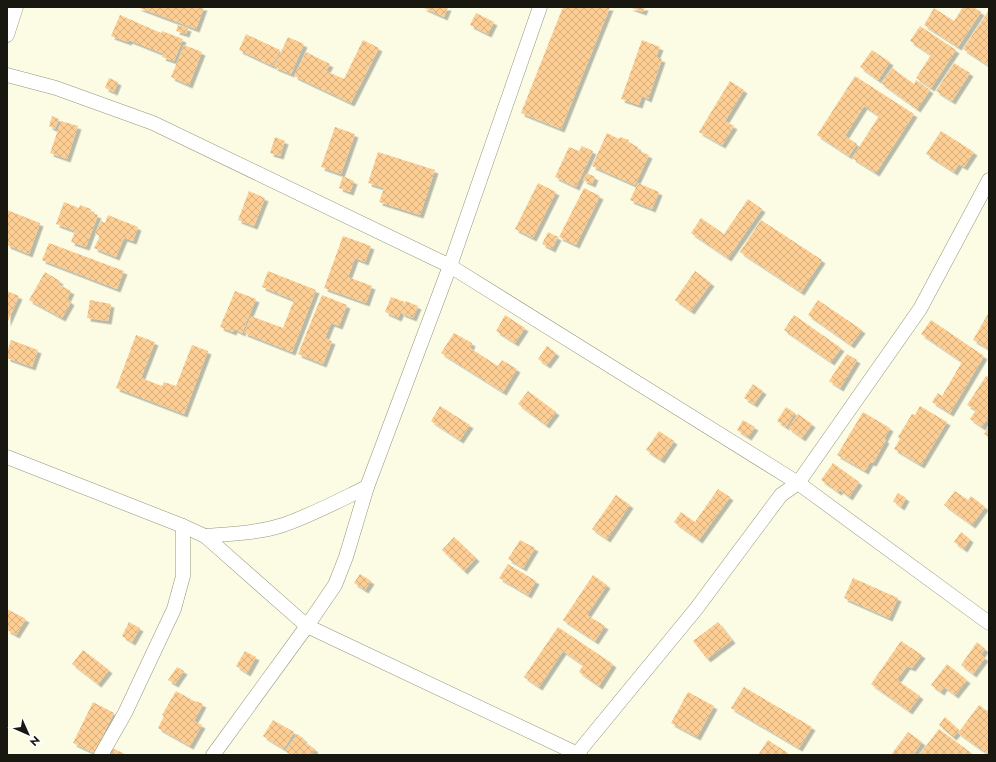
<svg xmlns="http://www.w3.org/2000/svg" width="996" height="762" font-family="Jost,sans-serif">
	<defs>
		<pattern id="building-cross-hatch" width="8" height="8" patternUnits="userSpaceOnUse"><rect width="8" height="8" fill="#fdce94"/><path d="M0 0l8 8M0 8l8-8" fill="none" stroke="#d8b07f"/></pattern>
		<filter id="shadow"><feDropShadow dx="3.5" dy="3.5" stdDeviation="0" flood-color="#0004"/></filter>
	</defs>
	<rect width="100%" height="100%" fill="#fcfce4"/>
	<g fill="url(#building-cross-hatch)" filter="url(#shadow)">
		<polygon points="137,7 204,7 196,29"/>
		<polygon points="422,7 448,7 444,17"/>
		<polygon points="563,7 610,7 561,129 521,113"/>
		<polygon points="629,7 645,7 643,12"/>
		<polygon points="963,7 973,7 981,12 958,47 924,25 934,8 954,21"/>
		<polygon points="989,10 989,66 963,49"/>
		<polygon points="476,13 494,22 488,34 470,25"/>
		<polygon points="120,15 161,33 162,31 183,39 174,61 162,57 164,54 129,40 128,42 111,36"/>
		<polygon points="178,25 188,28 186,34 176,31"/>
		<polygon points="920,26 956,50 931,88 916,78 931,55 910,41"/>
		<polygon points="246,34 280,50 273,66 239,50"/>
		<polygon points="288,37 304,44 291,74 274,67"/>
		<polygon points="363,40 379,48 351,103 294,76 306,52 330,64 326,71 344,79"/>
		<polygon points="642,40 660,47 656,57 662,59 648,99 642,96 639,105 621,99"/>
		<polygon points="184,45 202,52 189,85 171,77"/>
		<polygon points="872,50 890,62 878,80 860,67"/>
		<polygon points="954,63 970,73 952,101 936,91"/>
		<polygon points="892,68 914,84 916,80 930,90 917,109 881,83"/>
		<polygon points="855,76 914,114 876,173 852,158 879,116 864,106 845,136 857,144 849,156 817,135"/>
		<polygon points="109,78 118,82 114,92 105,88"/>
		<polygon points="730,81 744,90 725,121 734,126 722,145 699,132"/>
		<polygon points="52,116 59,119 55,129 49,126"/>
		<polygon points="61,121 78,126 67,159 50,153"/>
		<polygon points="335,127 355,134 341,174 321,167"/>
		<polygon points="941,131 974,152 964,167 959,164 954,172 926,154"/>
		<polygon points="607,133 619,139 620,137 629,140 628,142 638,147 637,150 649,155 635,185 592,166"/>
		<polygon points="275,137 285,141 280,156 270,153"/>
		<polygon points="582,146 593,151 576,187 555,177 569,147 579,151"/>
		<polygon points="378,152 435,170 420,215 379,202 384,188 368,183"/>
		<polygon points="587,173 595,177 592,184 583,180"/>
		<polygon points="343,176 354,181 350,192 339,188"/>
		<polygon points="538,183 556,192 533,238 515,229"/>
		<polygon points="638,183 659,192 652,209 630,200"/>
		<polygon points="584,188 600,196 576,245 559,237"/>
		<polygon points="249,191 265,198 254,226 238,220"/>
		<polygon points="748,199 762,209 728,258 691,233 701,218 724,234"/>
		<polygon points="64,202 79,208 80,205 91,209 90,212 98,215 86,247 71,242 75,231 56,224"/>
		<polygon points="7,210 40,223 29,254 7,245"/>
		<polygon points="108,215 138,227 133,241 124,238 116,257 94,248 100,236 95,234 101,221 105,223"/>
		<polygon points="761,220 822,260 801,292 740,252"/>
		<polygon points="548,232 558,237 552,249 542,244"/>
		<polygon points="343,236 371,246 365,262 355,258 348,277 372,286 366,303 324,288"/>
		<polygon points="49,243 124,271 117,289 42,260"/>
		<polygon points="268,271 316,290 292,352 244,333 251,316 283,328 294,300 262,287"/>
		<polygon points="695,271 711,283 691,311 675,300"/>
		<polygon points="45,272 60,281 58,284 71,291 67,299 71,302 62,318 29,300"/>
		<polygon points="7,291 19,296 7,323"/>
		<polygon points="235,291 256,299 242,333 234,329 233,332 220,327"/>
		<polygon points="322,295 347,305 339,326 331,323 325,338 332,341 323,364 298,354"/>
		<polygon points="391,297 405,302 398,318 385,312"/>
		<polygon points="90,300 111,304 108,321 87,318"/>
		<polygon points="818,300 862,330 851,345 808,315"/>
		<polygon points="406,301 418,306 413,318 401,313"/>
		<polygon points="989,312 989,349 973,340"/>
		<polygon points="505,315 525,328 515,343 496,331"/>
		<polygon points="794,315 841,348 831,362 784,330"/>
		<polygon points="931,320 984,356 950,413 932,402 938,393 942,396 962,362 921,334"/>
		<polygon points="454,333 472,343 470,348 498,366 502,360 517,369 503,392 441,353"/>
		<polygon points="136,335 155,342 141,378 162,386 164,382 176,386 192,345 208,351 184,414 116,388"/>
		<polygon points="11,340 38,350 32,367 7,358 7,352"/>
		<polygon points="547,346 556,353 547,365 538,359"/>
		<polygon points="847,354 857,360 840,388 829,381"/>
		<polygon points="986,376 989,377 989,422 986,420 982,427 970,419 976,410 967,405"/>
		<polygon points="753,384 763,391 754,404 744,398"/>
		<polygon points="528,391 556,412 546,425 518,404"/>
		<polygon points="440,406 470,425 460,440 431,421"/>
		<polygon points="920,406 947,422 921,465 894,449 900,439 898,437 912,414 915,415"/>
		<polygon points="786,407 795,413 786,427 777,421"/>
		<polygon points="863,412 890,428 884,439 886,440 873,463 870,462 865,471 837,455"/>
		<polygon points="798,414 812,424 802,438 788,428"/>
		<polygon points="743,420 755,427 748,437 737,430"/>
		<polygon points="989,426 989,437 984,434"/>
		<polygon points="659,431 674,441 661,460 646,450"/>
		<polygon points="833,463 859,482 849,497 840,490 838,492 821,480"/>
		<polygon points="718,489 730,497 699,540 674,522 681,512 695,522"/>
		<polygon points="955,491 968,500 971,496 985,507 972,525 944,505"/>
		<polygon points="898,493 906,498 901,507 893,501"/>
		<polygon points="616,495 630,505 607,539 592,529"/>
		<polygon points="961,532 970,539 964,549 954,542"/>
		<polygon points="454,537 476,558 464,571 442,550"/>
		<polygon points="520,540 535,548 523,568 508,559"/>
		<polygon points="508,564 536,581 528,595 499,578"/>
		<polygon points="360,574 371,581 365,590 354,583"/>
		<polygon points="593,575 607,585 587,615 605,626 595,641 563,620"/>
		<polygon points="853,578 898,598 889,618 844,598"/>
		<polygon points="7,609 26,619 16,635 7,630"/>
		<polygon points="129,622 140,628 132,642 122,636"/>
		<polygon points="718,622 732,640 707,659 693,641"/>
		<polygon points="558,627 613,664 599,686 579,672 583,665 563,651 539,687 524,677"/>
		<polygon points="901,641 922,655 912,668 907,666 897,680 920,696 909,711 871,684"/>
		<polygon points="977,642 985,649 981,655 985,658 973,674 961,665"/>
		<polygon points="83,650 109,670 98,684 72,664"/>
		<polygon points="245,651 256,657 247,673 236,666"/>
		<polygon points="947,664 967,680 955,695 944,687 941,692 931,685"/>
		<polygon points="177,667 184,671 175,684 168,680"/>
		<polygon points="744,687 812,727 799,748 731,708"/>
		<polygon points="176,691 196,702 196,701 203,704 194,721 202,725 190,746 158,728 164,716 162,715"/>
		<polygon points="688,692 714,706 697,737 671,723"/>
		<polygon points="93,702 114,713 94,753 73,743"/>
		<polygon points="979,705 987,711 989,708 989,755 958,733"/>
		<polygon points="945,717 959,730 953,737 939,725"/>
		<polygon points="273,720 294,732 284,749 263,736"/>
		<polygon points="939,729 974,755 919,755"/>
		<polygon points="908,732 922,742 913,755 891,755"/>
		<polygon points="297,734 304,739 303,741 315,749 311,755 291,755 285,751"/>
		<polygon points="768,740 788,753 787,755 758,755"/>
		<polygon points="108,746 127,755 104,755"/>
	</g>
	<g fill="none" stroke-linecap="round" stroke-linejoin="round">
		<g stroke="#95957f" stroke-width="15">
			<g id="minor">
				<polyline points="7,35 16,7"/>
				<polyline points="7,75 56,88 153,123 450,266 798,483 920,309 989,180"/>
				<polyline points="7,457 183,526 205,536 307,626 580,755"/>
				<path d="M205 536C231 534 258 533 283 525 312 515 340 500 367 487"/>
				<polyline points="101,755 125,713 174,609 183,576 183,526"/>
				<polyline points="213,755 307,626 335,585 346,557 367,487 450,266 540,7"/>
				<polyline points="576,755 696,609 781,495 798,483 989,623"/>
			</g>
		</g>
		<use href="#minor" stroke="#fff" stroke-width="14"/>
	</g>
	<rect width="996" height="762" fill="none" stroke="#191810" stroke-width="16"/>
	<g transform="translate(28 734) rotate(135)" stroke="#ffffff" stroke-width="3" paint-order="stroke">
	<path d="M0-3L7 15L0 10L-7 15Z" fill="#191810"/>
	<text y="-6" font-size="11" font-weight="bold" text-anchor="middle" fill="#191810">N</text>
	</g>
</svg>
